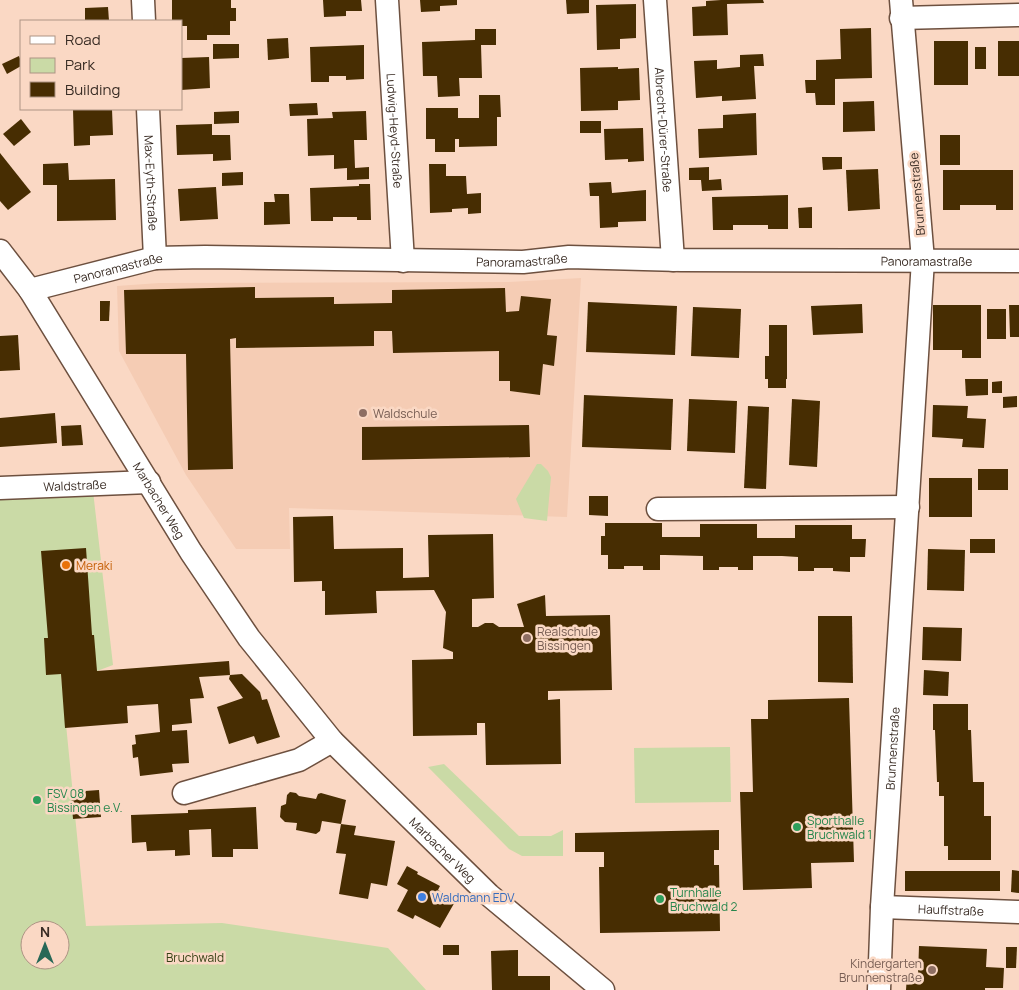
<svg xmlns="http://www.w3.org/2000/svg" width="1019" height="990" font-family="Manrope,sans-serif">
	<rect width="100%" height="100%" fill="#fad8c4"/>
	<polygon fill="#f5ccb4" points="581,278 567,517 289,508 290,549 236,549 186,475 119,351 117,286 159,283 509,282"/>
	<g fill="#cadaa6" fill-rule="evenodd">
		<polygon points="537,464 541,464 548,471 551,477 547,521 524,518 516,499"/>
		<path d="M93 491 113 665 97 671 61 674 86 926 222 923 388 948 426 990H0V494ZM30 930H60V960H30Z"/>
		<polygon points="730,747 731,802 635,803 634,748"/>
		<polygon points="444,764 519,836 551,836 563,830 563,856 522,856 509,849 428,767"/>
	</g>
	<g fill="#472d02">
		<polygon points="172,0 231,0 231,8 236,8 236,21 230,21 230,35 207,35 207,40 187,40 187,26 181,26 181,21 172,21"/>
		<polygon points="323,0 361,0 362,11 346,11 346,16 324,17"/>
		<polygon points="420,0 457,0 457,5 440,6 440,11 421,12"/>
		<polygon points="566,0 589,0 589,13 567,14"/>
		<polygon points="721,0 763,0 764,3 727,4 728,35 693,36 692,7 706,6 706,1"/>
		<polygon points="636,4 636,38 620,39 620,49 597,50 596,5"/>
		<polygon points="108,7 109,21 85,21 85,8"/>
		<polygon points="871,28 872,78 835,79 835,105 816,105 815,93 806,93 805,80 816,80 816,60 841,59 840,29"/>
		<polygon points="475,29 496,29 496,45 481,45 482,78 459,78 460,96 438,97 437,76 423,76 422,42 475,40"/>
		<polygon points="288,38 289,58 268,60 267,39"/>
		<rect x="934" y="41" width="34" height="44"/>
		<rect x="998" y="41" width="21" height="35"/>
		<polygon points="213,44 239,44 239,58 213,59"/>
		<polygon points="364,45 364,79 346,80 346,76 329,76 329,82 311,82 310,47"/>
		<rect x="975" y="47" width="11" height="22"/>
		<polygon points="763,54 764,66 754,66 756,99 722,101 722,96 696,98 694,61 717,60 717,69 740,67 740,55"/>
		<polygon points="19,56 21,61 21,66 7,74 2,64"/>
		<polygon points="209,57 210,88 181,90 181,58"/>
		<polygon points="618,67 618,69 639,68 640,100 618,101 618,110 581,111 580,68"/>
		<polygon points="479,95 500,95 501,117 497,117 497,146 459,147 459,139 455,139 455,152 435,152 435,139 426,139 426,108 458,108 458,118 479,118"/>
		<polygon points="874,101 875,131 843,132 843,102"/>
		<polygon points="317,103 318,115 290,116 289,104"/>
		<polygon points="73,109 112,109 113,135 90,136 90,145 74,146"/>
		<polygon points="239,111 239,123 214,124 214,112"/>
		<polygon points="366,111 367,140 354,140 355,168 369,167 369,179 347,180 347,168 334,169 334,155 308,156 307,119 333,118 332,112"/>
		<polygon points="756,113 757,155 699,158 698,129 723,128 723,115"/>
		<polygon points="21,119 31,132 14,146 3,134"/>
		<rect x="580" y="121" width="21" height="12"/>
		<polygon points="212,124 212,135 230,135 231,160 213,161 213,154 177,155 176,125"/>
		<polygon points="643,128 644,161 628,162 628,159 605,160 604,129"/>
		<rect x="940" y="135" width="20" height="30"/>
		<polygon points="0,153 31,192 8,210 0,201"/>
		<polygon points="822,157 842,157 842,169 823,170"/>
		<polygon points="68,163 69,180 115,179 116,220 57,221 57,185 43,185 43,164"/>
		<polygon points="429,164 446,164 446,176 466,176 467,194 481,193 481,213 468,214 468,208 452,209 452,212 430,213"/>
		<polygon points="709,167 709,180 721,179 722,190 702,191 701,180 689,180 689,168"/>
		<polygon points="878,169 880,209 848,211 846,170"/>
		<polygon points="943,170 1013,170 1013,210 996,210 996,205 960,205 960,210 943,210"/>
		<polygon points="243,172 243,185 222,186 222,173"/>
		<polygon points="611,182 612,193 646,190 646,221 618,222 618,227 600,228 599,196 590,196 589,183"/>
		<polygon points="359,184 370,184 371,220 357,220 357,217 333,217 333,221 311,221 310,188 359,186"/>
		<polygon points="216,187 218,219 180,221 178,189"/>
		<polygon points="274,194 289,194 290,224 264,225 264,202 275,202"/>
		<polygon points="788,195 788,229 768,229 768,225 733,225 733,230 713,230 712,197"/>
		<polygon points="812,207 812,228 799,228 798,208"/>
		<polygon points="255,287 255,298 334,297 334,304 392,303 392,290 505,288 506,312 519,311 521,296 551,299 547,335 557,336 554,366 543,364 540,395 510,391 510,381 499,381 499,351 393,353 392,331 374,331 374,346 236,348 236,338 230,339 233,469 188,470 186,354 126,354 124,290"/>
		<polygon points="100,301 110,301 109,321 100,321"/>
		<polygon points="588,302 677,306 675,355 586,352"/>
		<polygon points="862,304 863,333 813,335 811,306"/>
		<polygon points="933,305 981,305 981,358 962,358 962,350 933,350"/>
		<polygon points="1009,305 1019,305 1019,337 1010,337"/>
		<polygon points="693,307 741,309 739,358 691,356"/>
		<rect x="987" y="309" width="19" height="30"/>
		<polygon points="769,325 787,325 787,379 786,379 786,388 768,388 768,379 765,379 765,356 769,356"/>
		<polygon points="18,335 20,370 0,371 0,336"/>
		<polygon points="965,379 988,379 988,395 966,396"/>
		<polygon points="1002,381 1002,393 992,393 992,382"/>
		<polygon points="584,395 673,399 671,450 582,447"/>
		<polygon points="1017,396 1017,407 1003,408 1003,397"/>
		<polygon points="689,399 737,401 735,453 687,451"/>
		<polygon points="792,399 820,401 817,467 789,465"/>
		<polygon points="933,405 968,406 967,418 986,419 984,448 962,447 963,439 932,437"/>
		<polygon points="748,406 769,407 766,489 744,488"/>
		<polygon points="55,413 57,443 0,447 0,418"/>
		<polygon points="81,425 83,445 62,446 61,426"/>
		<polygon points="529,425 530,457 362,460 362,427"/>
		<rect x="978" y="469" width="30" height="21"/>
		<rect x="929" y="478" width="43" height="39"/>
		<polygon points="589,496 608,496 608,516 589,515"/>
		<polygon points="333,516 334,549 403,548 403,578 429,577 428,535 493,534 494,598 472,599 472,627 478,627 485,623 493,623 499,627 524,627 517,604 545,595 546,616 610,615 612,690 548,691 548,700 560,699 561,764 486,765 485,723 477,723 477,735 413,736 412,660 453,659 453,652 443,648 446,612 434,590 376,591 377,613 325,615 325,591 322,591 322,581 294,582 293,517"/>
		<polygon points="605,523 662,523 662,537 700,537 700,524 757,524 757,538 795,538 795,525 852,525 852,539 866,539 865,557 850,557 850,572 833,571 833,568 814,568 814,571 798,571 798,557 782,556 753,556 753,570 738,570 738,567 719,567 719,570 703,570 703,556 665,555 660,555 660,570 643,570 643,566 624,566 624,569 608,569 608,555 601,555 601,536 605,536"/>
		<rect x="970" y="539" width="25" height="14"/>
		<polygon points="86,548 92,635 94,635 97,671 229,661 230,675 242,674 260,692 262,700 267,699 280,737 257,744 254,736 229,744 217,707 243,698 229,679 230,675 199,677 204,698 190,699 192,723 172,725 172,731 187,730 189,763 172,764 173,772 140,776 138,757 133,758 132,745 136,744 135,735 160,732 158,704 127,706 128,723 65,728 61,674 46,675 44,638 48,638 41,551"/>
		<polygon points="928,549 965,550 964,591 927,590"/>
		<polygon points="818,616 852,616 853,683 818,682"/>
		<polygon points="923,627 962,628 961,661 922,660"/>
		<polygon points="924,670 949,672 948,696 923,695"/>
		<polygon points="849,698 854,862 811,863 812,888 743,890 740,792 753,792 751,719 768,719 768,700"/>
		<polygon points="933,704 968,704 968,730 971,730 973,782 984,782 984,816 991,816 991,860 948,860 948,846 944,846 944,796 939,796 939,782 937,782 935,730 933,730"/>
		<polygon points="99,790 101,817 73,819 71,792"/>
		<polygon points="290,792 296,793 299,796 316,799 318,794 321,793 346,800 341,824 322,821 320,831 316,834 296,830 297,823 285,822 280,817 281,806 286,804 287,795"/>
		<polygon points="256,807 258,849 233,849 233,857 212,857 211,829 189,830 190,855 175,856 175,850 147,851 146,842 132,843 131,815 188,813 188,810"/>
		<polygon points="341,824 356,826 354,835 395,841 387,886 371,883 368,899 339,894 346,854 336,853"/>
		<polygon points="719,830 719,850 714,850 714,865 719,865 720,931 600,933 599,867 604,867 604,852 575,852 575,833"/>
		<polygon points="407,866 418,872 417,874 440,886 438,890 456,900 440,928 415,915 413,919 397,911 408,890 397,884"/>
		<polygon points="1012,870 1019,871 1019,893 1011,892"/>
		<rect x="905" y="871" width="95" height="20"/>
		<rect x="443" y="945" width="16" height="10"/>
		<polygon points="919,946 987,949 986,967 1004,968 1003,988 985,988 985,990 906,990 907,975 918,976"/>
		<polygon points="1006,947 1017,947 1016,968 1006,968"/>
		<polygon points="518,950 518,976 550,976 550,990 492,990 491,951"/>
	</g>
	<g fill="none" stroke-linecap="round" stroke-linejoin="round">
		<g stroke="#6d503f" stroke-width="25">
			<g id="minor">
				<polyline points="143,0 144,21"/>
				<path id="s1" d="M387 0 403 261"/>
				<path id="s2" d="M655 0 673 260"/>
				<polyline points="901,18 1019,15"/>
				<path id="s3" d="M148 109 155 258"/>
				<path id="s4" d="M0 251 30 290 191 552 249 638 332 741 489 895 603 990"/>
				<path id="s5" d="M30 290 155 258 205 257 523 262 569 257 681 260 1019 261"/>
				<path id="s6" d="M0 488 149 482"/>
				<polyline points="658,509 908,507"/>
				<polyline points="184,793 299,760 332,741"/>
				<path id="s7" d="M882 907 1019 912"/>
				<path id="s8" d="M879 990 882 907 923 260 901 0"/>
			</g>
		</g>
		<use href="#minor" stroke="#fff" stroke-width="22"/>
	</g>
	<g fill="#8d6e63" stroke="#fad8c4" stroke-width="2">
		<circle cx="363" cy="413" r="5"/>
		<circle cx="527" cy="638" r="5"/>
		<circle cx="932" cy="970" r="5"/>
	</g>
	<circle fill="#e8710a" stroke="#fad8c4" stroke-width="2" cx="66" cy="565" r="5"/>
	<g fill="#2e9e5b" stroke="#fad8c4" stroke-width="2">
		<circle cx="37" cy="800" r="5"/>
		<circle cx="797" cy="827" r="5"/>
		<circle cx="660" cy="899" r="5"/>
	</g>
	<circle fill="#3f7fe0" stroke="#fad8c4" stroke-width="2" cx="422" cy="897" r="5"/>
	<g text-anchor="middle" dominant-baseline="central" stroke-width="5" stroke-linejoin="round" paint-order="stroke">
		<g font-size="12" fill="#3a2d25" stroke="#fad8c4">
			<text stroke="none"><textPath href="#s1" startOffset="131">Ludwig-Heyd-Straße</textPath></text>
			<text stroke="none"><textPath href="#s2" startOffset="130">Albrecht-Dürer-Straße</textPath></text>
			<text stroke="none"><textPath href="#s3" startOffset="74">Max-Eyth-Straße</textPath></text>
			<text transform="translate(917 194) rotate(-95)">Brunnenstraße</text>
			<text stroke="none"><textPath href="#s5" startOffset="496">Panoramastraße</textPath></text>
			<text stroke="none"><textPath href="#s5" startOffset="901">Panoramastraße</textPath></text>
			<text stroke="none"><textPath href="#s5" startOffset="91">Panoramastraße</textPath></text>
			<text stroke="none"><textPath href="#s6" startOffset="75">Waldstraße</textPath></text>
			<text stroke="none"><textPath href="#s4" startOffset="296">Marbacher Weg</textPath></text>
			<text stroke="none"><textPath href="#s8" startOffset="242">Brunnenstraße</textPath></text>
			<text stroke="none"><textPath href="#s4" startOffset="748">Marbacher Weg</textPath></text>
			<text stroke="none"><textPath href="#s7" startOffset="69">Hauffstraße</textPath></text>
		</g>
		<g font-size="12" fill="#785e54" stroke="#fad8c4" text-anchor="start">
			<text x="373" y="413">Waldschule</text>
			<text x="537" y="631">Realschule<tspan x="537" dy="14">Bissingen</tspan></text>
			<text x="922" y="963" text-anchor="end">Kindergarten<tspan x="922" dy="14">Brunnenstraße</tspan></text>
		</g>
		<g font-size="12" fill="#c56008" stroke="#fad8c4" text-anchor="start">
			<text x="76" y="565">Meraki</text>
		</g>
		<g font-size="12" fill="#27864d" stroke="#fad8c4" text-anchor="start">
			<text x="47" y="793">FSV 08<tspan x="47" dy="14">Bissingen e.V.</tspan></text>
			<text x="807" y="820">Sporthalle<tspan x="807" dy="14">Bruchwald 1</tspan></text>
			<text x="670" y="892">Turnhalle<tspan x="670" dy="14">Bruchwald 2</tspan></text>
		</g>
		<g font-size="12" fill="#366cbe" stroke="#fad8c4" text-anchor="start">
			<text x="432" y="897">Waldmann EDV</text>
		</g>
		<g font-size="12" fill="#364115" stroke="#fad8c4">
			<text x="195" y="957">Bruchwald</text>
		</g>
	</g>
	<rect x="20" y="20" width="162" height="90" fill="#fad8c4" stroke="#ad9484"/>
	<rect x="30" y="36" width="25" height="8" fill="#ffffff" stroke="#ad9484"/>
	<text x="65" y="45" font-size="15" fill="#3a2d25">Road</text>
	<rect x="30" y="58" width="25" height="15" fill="#cadaa6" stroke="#ad9484"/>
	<text x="65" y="70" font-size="15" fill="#3a2d25">Park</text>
	<rect x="30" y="82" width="25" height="15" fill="#472d02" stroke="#ad9484"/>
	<text x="65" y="95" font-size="15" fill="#3a2d25">Building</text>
	<g transform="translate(45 945)"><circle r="24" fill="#fad8c4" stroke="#ad9484"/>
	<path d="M0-4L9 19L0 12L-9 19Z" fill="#276857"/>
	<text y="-8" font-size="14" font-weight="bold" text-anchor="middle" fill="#3a2d25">N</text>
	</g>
</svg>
